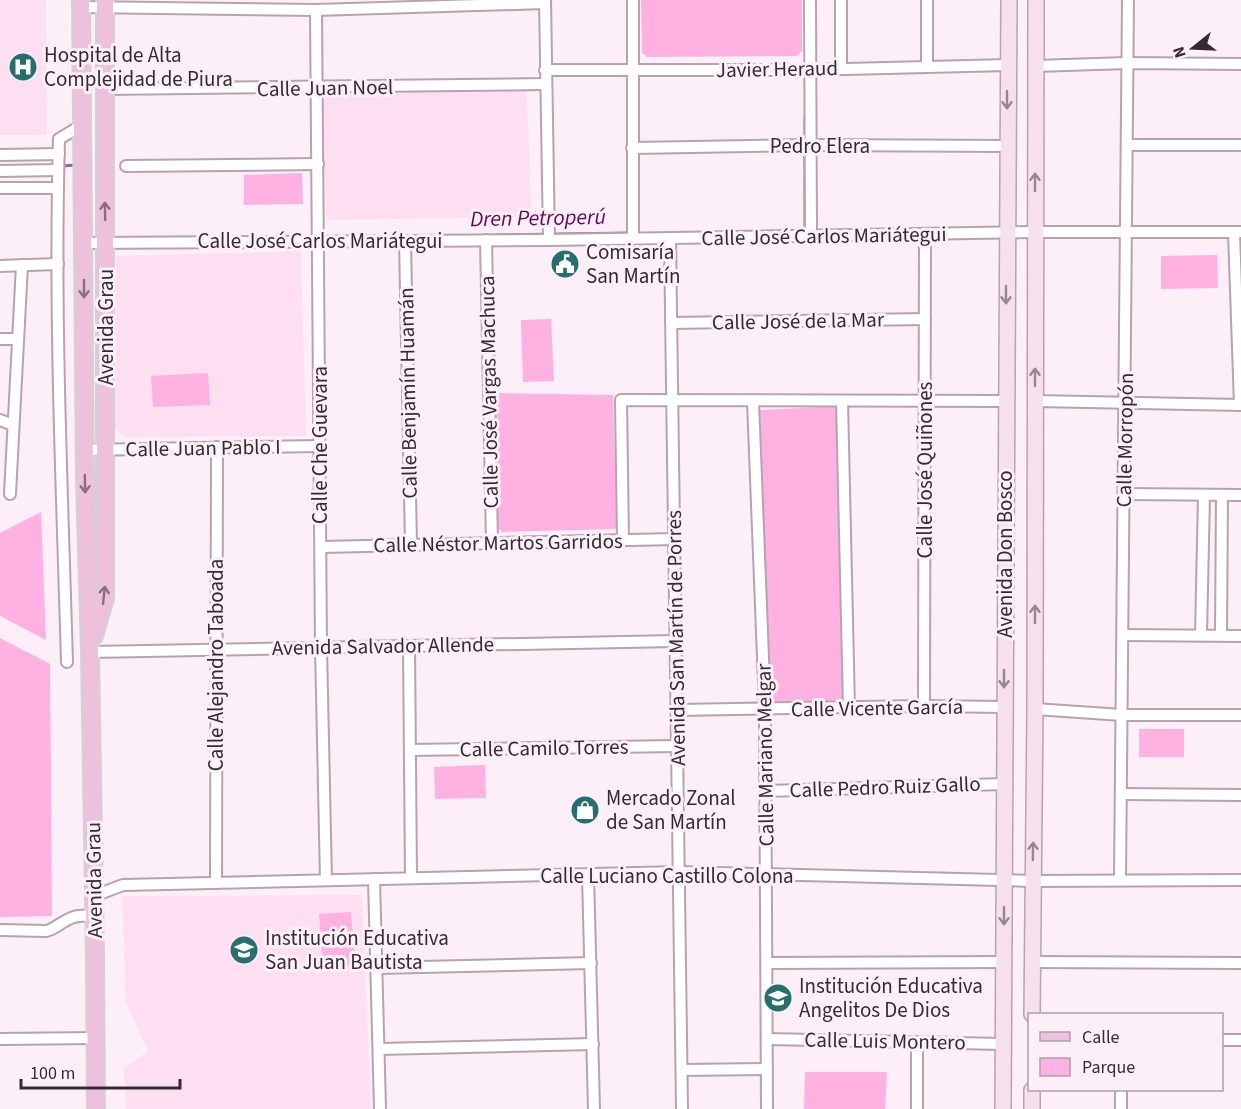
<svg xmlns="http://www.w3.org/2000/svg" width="1241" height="1109" font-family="'Source Sans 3',sans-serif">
	<rect width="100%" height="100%" fill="#fdeff7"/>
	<g fill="#fedff1">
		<polygon points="0,0 46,0 47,135 0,135"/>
		<polygon points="524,90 527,95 531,212 527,217 330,220 326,217 323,95 326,92"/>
		<polygon points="301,251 306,436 125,437 115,429 116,256"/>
		<polygon points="362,895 371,1109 126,1109 124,1068 148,1051 126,1003 122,896"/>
	</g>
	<g fill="#ffb1e1">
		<polygon points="641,0 802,0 802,51 797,56 647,57 642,53"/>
		<polygon points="302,173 303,204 244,205 244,175"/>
		<polygon points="1217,255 1218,288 1161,289 1161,256"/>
		<polygon points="551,319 554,381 523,382 521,320"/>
		<polygon points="208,373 210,405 153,407 151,376"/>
		<polygon points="494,393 613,395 617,529 502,532 497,527"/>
		<polygon points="839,406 846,700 770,702 760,410"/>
		<polygon points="41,512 46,640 0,616 0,533"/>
		<polygon points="0,638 50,664 52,916 0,917"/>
		<rect x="1139" y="729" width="45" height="28"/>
		<polygon points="485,765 486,798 435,799 434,767"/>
		<polygon points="351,912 355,965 323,968 319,914"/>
		<polygon points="805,1072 887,1072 885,1109 804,1109"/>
	</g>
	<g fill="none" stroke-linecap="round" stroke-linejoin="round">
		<g stroke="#a0648a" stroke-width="3">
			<polyline points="62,166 76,165"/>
			<polyline points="803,231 805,231 805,117"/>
			<polyline points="497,235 632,233"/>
		</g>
		<g stroke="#b8a2af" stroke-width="14">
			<g id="street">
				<polyline points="545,0 549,240"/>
				<polyline points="810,0 811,235"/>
				<polyline points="927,0 927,66"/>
				<polyline points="81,7 316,10 545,3"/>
				<polyline points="316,10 321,647 326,880"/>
				<polyline points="1035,66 1127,63 1241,64"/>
				<polyline points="841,69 841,0"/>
				<polyline points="545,70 805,70 1008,65"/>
				<polyline points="104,89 546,84"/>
				<polyline points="1128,145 1241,145"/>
				<polyline points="632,148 810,145 1007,146"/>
				<polyline points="0,155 59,154"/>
				<polyline points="126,166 318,164"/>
				<polyline points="0,171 58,170"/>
				<polyline points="0,188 58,188"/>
				<polyline points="1234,232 1240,405"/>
				<polyline points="670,238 682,1109"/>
				<polyline points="633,239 633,0"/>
				<polyline points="486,240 492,543"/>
				<polyline points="405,241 411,545"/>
				<polyline points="84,243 549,240 1035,232 1241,232"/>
				<polyline points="0,266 58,264"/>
				<polyline points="671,323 925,319"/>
				<polyline points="0,339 18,339"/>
				<polyline points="753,401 765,709 767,1109"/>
				<polyline points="842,401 849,708"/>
				<polyline points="1035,401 1241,405"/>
				<polyline points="0,420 13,425"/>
				<polyline points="85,450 320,446"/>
				<polyline points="10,494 22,265"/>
				<polyline points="1125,494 1241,495"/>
				<polyline points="623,540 621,400 1006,401"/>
				<polyline points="321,547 675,539"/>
				<polyline points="1123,635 1241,636"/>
				<polyline points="1201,635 1204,495"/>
				<polyline points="1221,635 1222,495"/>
				<polyline points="409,646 411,878"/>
				<polyline points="90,652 676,641"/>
				<path d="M67 662C62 488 54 313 59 139L82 125"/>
				<polyline points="924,706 925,234"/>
				<polyline points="1035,709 1122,715 1241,715"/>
				<polyline points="677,710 924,706 1004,707"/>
				<polyline points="410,750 677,746"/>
				<polyline points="766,791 1004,784"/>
				<polyline points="1121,794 1241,795"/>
				<polyline points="588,875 594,1109"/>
				<polyline points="374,879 380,1109"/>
				<polyline points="1120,879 1128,0"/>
				<polyline points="216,883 217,447"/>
				<polyline points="94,896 123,885 679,872 1033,881 1241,880"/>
				<path d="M0 930 46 931C56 929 63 920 74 917 80 915 88 916 95 915"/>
				<polyline points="1033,962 1241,963"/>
				<polyline points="767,963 1004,962"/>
				<polyline points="376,968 591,963"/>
				<polyline points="0,1039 95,1038"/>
				<polyline points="767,1039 1003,1044"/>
				<polyline points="1222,1040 1241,1040"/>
				<polyline points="917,1042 917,1109"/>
				<polyline points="379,1049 593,1044"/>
				<polyline points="682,1070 767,1069"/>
				<polyline points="1121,1090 1121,1109"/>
			</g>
		</g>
		<g stroke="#b8a2af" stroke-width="18">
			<g id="secondary">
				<polyline points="1032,1014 1035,709 1036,0"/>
				<polyline points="1003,1109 1009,0"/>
				<polyline points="1032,1109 1032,1090"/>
			</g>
		</g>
		<g stroke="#d3d1d2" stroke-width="20">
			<g id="primary">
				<polyline points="81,0 85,480 90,652 95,958 96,1109"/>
				<polyline points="94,636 105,598 105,0"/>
			</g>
		</g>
		<use href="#street" stroke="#fff" stroke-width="10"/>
		<use href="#secondary" stroke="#f6e0ee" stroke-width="15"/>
		<use href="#primary" stroke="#edc0dc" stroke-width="16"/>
	</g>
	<defs><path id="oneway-shaft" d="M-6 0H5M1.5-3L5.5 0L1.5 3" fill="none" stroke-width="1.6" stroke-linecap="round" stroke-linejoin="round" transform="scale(1.5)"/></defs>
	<g stroke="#968690">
		<use href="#oneway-shaft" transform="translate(1007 100) rotate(90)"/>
		<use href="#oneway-shaft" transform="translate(1035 182) rotate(-90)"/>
		<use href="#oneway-shaft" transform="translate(1006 295) rotate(90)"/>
		<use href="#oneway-shaft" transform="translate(1035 377) rotate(-90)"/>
		<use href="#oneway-shaft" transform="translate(1035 614) rotate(-90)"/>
		<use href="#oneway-shaft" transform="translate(1004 679) rotate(90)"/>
		<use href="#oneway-shaft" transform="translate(1033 851) rotate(-89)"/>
		<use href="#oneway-shaft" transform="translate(1004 916) rotate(90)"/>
	</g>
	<g stroke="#886f7e">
		<use href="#oneway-shaft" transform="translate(105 211) rotate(-91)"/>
		<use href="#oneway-shaft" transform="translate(84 289) rotate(90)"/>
		<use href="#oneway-shaft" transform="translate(85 484) rotate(89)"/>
		<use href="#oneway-shaft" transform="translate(104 595) rotate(-84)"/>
	</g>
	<defs>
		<g id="hospital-disc" transform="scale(1.5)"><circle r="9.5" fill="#25706e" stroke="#fdeff7"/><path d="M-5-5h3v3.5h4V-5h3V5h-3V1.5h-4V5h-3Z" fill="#fff"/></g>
		<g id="civic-disc" transform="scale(1.5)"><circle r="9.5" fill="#25706e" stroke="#fdeff7"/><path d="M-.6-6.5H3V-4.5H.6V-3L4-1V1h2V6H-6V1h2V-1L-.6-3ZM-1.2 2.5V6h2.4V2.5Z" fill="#fff"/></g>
		<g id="shop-disc" transform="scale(1.5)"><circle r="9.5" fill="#25706e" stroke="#fdeff7"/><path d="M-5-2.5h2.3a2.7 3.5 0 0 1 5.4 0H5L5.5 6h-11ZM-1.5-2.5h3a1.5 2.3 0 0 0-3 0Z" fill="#fff"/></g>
		<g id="school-disc" transform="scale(1.5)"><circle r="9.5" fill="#25706e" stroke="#fdeff7"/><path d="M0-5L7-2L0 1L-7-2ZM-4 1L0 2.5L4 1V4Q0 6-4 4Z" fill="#fff"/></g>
	</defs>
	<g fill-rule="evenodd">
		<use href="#hospital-disc" x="23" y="67"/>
		<use href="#civic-disc" x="565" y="264"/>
		<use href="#shop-disc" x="585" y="810"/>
		<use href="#school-disc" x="244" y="950"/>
		<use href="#school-disc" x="778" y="998"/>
	</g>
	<g text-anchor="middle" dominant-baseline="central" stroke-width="6" stroke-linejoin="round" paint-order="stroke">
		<g font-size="21" fill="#352c31" stroke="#fdeff7" text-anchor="start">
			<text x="44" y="55">Hospital de Alta<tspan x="44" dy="24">Complejidad de Piura</tspan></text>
			<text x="586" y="252">Comisaría<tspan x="586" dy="24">San Martín</tspan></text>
			<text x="606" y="798">Mercado Zonal<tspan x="606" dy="24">de San Martín</tspan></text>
			<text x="265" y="938">Institución Educativa<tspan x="265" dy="24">San Juan Bautista</tspan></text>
			<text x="799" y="986">Institución Educativa<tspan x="799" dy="24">Angelitos De Dios</tspan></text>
		</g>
		<g font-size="21" fill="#352c31" stroke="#fdeff7">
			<text transform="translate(777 69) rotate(-1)">Javier Heraud</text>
			<text transform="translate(325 88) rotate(-1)">Calle Juan Noel</text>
			<text x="820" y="146">Pedro Elera</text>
			<text transform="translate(824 236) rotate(-1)">Calle José Carlos Mariátegui</text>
			<text x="320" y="241">Calle José Carlos Mariátegui</text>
			<text transform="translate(798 321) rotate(-1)">Calle José de la Mar</text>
			<text transform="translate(106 327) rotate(-90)">Avenida Grau</text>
			<text transform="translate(489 392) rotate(-91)">Calle José Vargas Machuca</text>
			<text transform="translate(408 393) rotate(-91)">Calle Benjamín Huamán</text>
			<text transform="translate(1125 440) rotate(-89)">Calle Morropón</text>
			<text transform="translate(320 445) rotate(-90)">Calle Che Guevara</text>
			<text transform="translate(203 448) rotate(-1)">Calle Juan Pablo I</text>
			<text transform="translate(925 470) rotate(-90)">Calle José Quiñones</text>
			<text transform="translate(498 543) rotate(-1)">Calle Néstor Martos Garridos</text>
			<text transform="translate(1005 554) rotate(-90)">Avenida Don Bosco</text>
			<text transform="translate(676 638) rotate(-91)">Avenida San Martín de Porres</text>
			<text transform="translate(383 646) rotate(-1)">Avenida Salvador Allende</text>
			<text transform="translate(216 665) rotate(-90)">Calle Alejandro Taboada</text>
			<text transform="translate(877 708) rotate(-1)">Calle Vicente García</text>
			<text transform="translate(544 748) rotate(-1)">Calle Camilo Torres</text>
			<text transform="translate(765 755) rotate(-91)">Calle Mariano Melgar</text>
			<text transform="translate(885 787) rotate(-2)">Calle Pedro Ruiz Gallo</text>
			<text x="667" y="876">Calle Luciano Castillo Colona</text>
			<text transform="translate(94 880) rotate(-91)">Avenida Grau</text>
			<text transform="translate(885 1041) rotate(1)">Calle Luis Montero</text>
		</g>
		<g font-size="22" font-style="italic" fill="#6b0351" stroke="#fdeff7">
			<text transform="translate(538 218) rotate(-1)">Dren Petroperú</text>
		</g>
	</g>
	<rect x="1028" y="1013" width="195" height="78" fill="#fdeff7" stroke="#ada1a8" stroke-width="1.5"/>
	<rect x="1040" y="1032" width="30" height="9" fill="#edc0dc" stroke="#ada1a8" stroke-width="1.5"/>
	<text x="1082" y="1043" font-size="18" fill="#352c31">Calle</text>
	<rect x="1040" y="1058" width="30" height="18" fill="#ffb1e1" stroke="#ada1a8" stroke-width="1.5"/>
	<text x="1082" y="1073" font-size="18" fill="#352c31">Parque</text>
	<g transform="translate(1193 48) rotate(252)" stroke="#fdeff7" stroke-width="4.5" paint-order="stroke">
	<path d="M0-4.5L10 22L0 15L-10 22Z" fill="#352c31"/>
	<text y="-9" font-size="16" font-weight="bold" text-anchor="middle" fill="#352c31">N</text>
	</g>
	<path d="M21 1079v9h159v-9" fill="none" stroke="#352c31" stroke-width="3"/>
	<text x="30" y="1079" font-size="18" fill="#352c31" stroke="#fdeff7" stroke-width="4.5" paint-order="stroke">100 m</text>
</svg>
